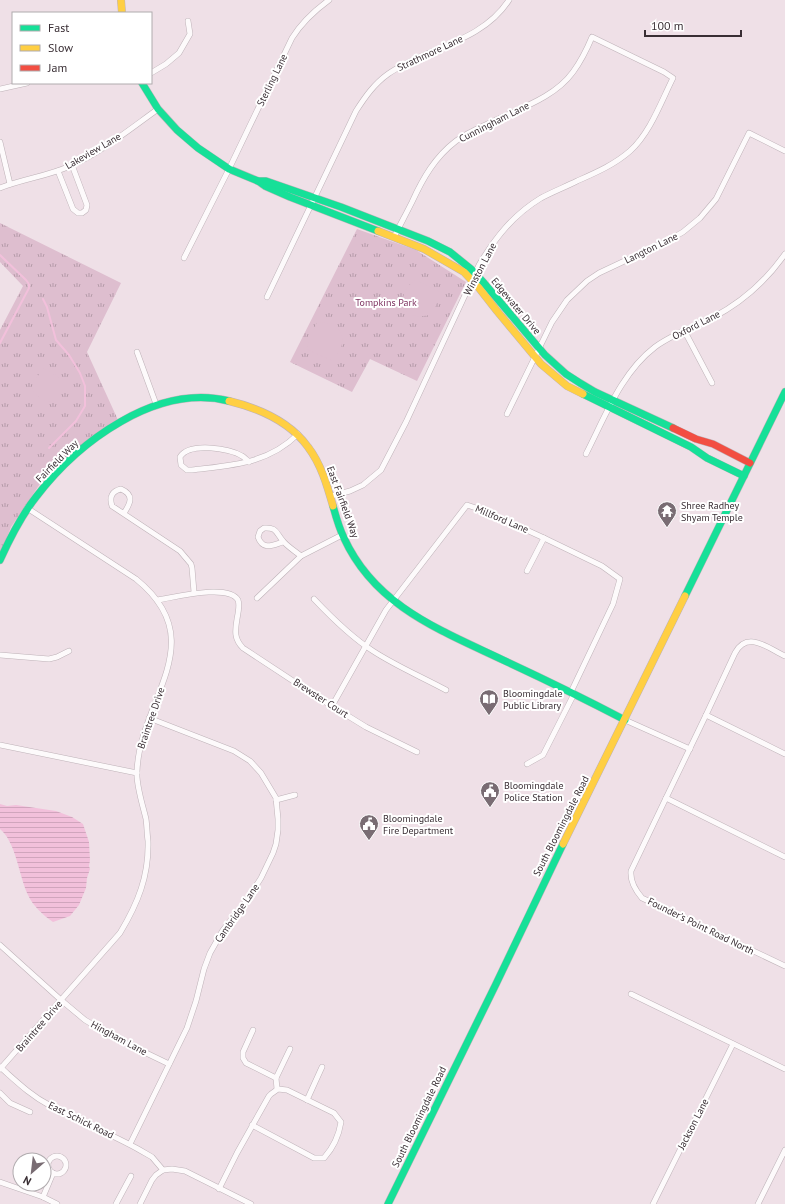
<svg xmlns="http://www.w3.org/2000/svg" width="785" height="1204" font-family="'PT Sans',sans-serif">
	<defs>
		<pattern id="park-tufts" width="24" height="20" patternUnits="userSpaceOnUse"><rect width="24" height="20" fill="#debecf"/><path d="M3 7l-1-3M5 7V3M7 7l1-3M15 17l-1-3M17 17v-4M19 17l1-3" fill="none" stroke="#b59ba9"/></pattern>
		<pattern id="water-rules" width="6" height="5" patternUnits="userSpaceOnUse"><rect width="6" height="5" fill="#f2c0db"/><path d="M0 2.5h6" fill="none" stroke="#d0a5bd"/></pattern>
	</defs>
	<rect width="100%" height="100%" fill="#efe0e7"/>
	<g fill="url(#park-tufts)">
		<polygon points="0,223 121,283 87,352 118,420 50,469 11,527 0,555 0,330 23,286 0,262"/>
		<polygon points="357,229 416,250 466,282 417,381 370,359 352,392 290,362"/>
	</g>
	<g fill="#debecf">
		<path d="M416 280 442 293 431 315C424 316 414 318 407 312 398 302 405 285 416 280Z"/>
		<path d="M317 322 335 324C347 340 343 345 333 361L306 349Z"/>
		<path d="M44 368 65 381V384L56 402C43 401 39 400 32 389L33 382Z"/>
	</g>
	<path fill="url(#water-rules)" d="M0 804 7 806 16 805 56 811 72 817 83 824 89 842 90 860 89 866 90 869 87 878 86 888 79 905 70 916 53 922C43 915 33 906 28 895 19 876 16 842 0 829Z"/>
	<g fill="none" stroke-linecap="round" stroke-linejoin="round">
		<g stroke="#f2c0db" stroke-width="2">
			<polyline points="0,255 26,280 29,284 29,288 0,343"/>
			<polyline points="43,299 47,307 56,340 69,355 80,373 85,386 85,406 76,421 49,448"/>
		</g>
		<g stroke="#beb2b8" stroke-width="6">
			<g id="street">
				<polyline points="151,73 166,64 179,53 190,34 188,21"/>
				<polyline points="0,89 27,83"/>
				<polyline points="0,142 10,184"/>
				<polyline points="58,171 73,209 78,213 82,213 86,210 87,205 72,165"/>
				<path d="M0 188C23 179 48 176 70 166 102 152 130 129 158 109"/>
				<path d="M184 258 229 169 292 38C302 22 314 11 329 0"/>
				<path d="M267 297 356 111C365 97 374 84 388 74 427 47 481 43 509 0"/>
				<polyline points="684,330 712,383"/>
				<polyline points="137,352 156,404"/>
				<polyline points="507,414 552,322 567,300 587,281 599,273 669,240 683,232 700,218 716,199 749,133 785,151"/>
				<path d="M586 454C605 417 621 373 655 347 673 334 693 327 712 318 741 303 766 281 785 254"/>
				<path d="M249 462C247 460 244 457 242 456 229 448 189 442 180 457L181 465 187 470H192C232 465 268 464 298 434"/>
				<path d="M331 496 350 491 363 485 381 470 406 422 479 265C495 238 513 215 541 198 552 192 565 187 577 181 595 173 614 165 630 151 650 133 661 102 673 78L664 72 592 37C587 49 581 61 573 72 555 97 521 108 494 121 481 127 468 132 456 141 435 157 423 178 412 202 406 214 400 225 394 237"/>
				<path d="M124 513C130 504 135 495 121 489 112 491 109 497 112 506L180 551 191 564 192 568 194 592"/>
				<path d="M283 542C273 545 263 551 258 537L260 531 264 528C277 527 276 533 283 541 288 547 295 551 301 556"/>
				<polyline points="527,571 544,538"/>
				<polyline points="257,598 301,556 342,535"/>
				<path d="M314 599C332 618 351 637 373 651 396 666 422 677 446 690"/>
				<path d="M157 600C172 598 228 583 238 600 240 605 238 614 237 619 235 631 234 639 243 648L319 698 366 727 417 752"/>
				<polyline points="0,655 49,659 57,657 69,651"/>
				<path d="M785 656C768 648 747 630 735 653L706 715 785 754"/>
				<polyline points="332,706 386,610 467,505 485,511 544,538 602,566 620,579 613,604 571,692"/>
				<polyline points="625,720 690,749"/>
				<polyline points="0,745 137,773"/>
				<polyline points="527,764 543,755 574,694"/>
				<polyline points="666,798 706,715"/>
				<polyline points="276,800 295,795"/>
				<path d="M785 857 666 798 631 871C630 882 635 890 642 898L785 966"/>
				<polyline points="0,945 61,1000 85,1020 117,1039 169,1064"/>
				<polyline points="631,994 785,1069"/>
				<polyline points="253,1030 243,1052 243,1058 246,1063 276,1078 277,1089"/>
				<path d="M0 1067C16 1081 30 1095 49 1105 78 1121 109 1133 138 1149L152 1157 163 1170"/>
				<path d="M0 1069 120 933C138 903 149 876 148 841 147 834 147 826 146 819 143 806 136 785 137 772 139 699 214 642 136 579L27 508"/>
				<polyline points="276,1078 290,1049"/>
				<polyline points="0,1093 10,1103 30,1112"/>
				<polyline points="307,1100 322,1067"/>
				<polyline points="130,1144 187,1028 196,1001 204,969 210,953 223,930 247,900 261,878 273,853 276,844 278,830 278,819 276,798 261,773 250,761 234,751 149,718"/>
				<circle cx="57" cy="1165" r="9"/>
				<polyline points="0,1182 43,1197 57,1204"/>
				<path d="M219 1189 237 1153 269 1096 271 1094 278 1089 287 1090 334 1113 341 1122C339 1135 333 1148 324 1158H314L252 1125"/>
				<polyline points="43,1197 53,1173"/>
				<polyline points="116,1204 131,1176"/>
				<polyline points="140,1204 152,1180 156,1175 163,1170 172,1169 185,1171 251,1204"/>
				<polyline points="653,1204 733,1044"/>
				<polyline points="758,1204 785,1150"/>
			</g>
		</g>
		<g stroke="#beb2b8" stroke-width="8">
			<g id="fast">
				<polyline points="142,83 158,109 177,130 198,148 229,169 258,181 265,186 290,197 378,231"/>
				<polyline points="258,181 266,181 341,207 428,241 450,252 471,269 484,283 533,341 545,355 566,374 580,383 595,392 673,428"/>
				<polyline points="583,394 691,447 707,458 744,476"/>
				<path d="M333 506C336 517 339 528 344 538 375 606 440 630 503 660 544 679 585 699 625 720"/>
				<path d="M0 560C10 538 21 516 36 497 78 442 156 383 229 401"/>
				<polyline points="685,596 785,392"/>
				<polyline points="388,1204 496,984 563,844"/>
			</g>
		</g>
		<g stroke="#beb2b8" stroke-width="8">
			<g id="slow">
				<polyline points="121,0 122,13"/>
				<polyline points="378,231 424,249 464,272 479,288 497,311 541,364 567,386 583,394"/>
				<path d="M229 401C258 408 290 422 308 447 321 464 327 485 333 506"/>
				<polyline points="563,844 685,596"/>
			</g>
		</g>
		<g stroke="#beb2b8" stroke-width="8">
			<polyline id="jam" points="673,428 696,439 713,444 750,463"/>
		</g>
		<use href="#street" stroke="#fdfafb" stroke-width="5"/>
		<use href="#fast" stroke="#16e098" stroke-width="7"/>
		<use href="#slow" stroke="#ffcf43" stroke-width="7"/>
		<use href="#jam" stroke="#f24e42" stroke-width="7"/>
	</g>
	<defs>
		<g id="temple-pin" transform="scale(1)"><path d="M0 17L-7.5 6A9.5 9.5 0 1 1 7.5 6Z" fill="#796c73" stroke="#fff"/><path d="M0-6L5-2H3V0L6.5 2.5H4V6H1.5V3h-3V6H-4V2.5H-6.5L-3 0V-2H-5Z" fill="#fff"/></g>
		<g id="library-pin" transform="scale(1)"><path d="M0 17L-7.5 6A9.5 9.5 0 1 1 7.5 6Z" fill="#796c73" stroke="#fff"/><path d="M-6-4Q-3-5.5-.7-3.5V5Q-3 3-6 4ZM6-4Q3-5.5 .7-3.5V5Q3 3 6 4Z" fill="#fff"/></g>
		<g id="civic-pin" transform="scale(1)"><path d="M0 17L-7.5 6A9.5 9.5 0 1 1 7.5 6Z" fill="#796c73" stroke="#fff"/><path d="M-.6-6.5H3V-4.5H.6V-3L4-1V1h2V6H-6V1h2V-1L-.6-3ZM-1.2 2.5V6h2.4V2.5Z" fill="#fff"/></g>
	</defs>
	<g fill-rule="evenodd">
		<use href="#temple-pin" x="667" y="511"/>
		<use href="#library-pin" x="489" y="699"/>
		<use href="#civic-pin" x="490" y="791"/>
		<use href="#civic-pin" x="369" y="824"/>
	</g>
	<g text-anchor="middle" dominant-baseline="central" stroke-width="4" stroke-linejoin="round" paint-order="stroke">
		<g font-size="10" fill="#392e34" stroke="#fff">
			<text transform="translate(430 53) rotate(-25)">Strathmore Lane</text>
			<text transform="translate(272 80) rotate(-64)">Sterling Lane</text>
			<text transform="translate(494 122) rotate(-27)">Cunningham Lane</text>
			<text transform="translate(93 151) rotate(-30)">Lakeview Lane</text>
			<text transform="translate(651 248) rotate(-26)">Langton Lane</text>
			<text transform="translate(480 269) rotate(-62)">Winston Lane</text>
			<text transform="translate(516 306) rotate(50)">Edgewater Drive</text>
			<text transform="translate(696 325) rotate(-27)">Oxford Lane</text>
			<text transform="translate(57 461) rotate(-45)">Fairfield Way</text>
			<text transform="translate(343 502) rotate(70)">East Fairfield Way</text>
			<text transform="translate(502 519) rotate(23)">Millford Lane</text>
			<text transform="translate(321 698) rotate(33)">Brewster Court</text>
			<text transform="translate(151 718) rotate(-71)">Braintree Drive</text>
			<text transform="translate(561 826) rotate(-63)">South Bloomingdale Road</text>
			<text transform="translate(237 913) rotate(-55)">Cambridge Lane</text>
			<text transform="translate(701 926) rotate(26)">Founder's Point Road North</text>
			<text transform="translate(39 1026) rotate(-49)">Braintree Drive</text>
			<text transform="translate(119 1038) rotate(28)">Hingham Lane</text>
			<text transform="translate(419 1117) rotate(-64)">South Bloomingdale Road</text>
			<text transform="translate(81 1120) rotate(26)">East Schick Road</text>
			<text transform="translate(693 1124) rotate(-63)">Jackson Lane</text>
		</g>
		<g font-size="10" fill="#7e3361" stroke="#fff">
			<text x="386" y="302">Tompkins Park</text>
		</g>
		<g font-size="10" fill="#392e34" stroke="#fff" text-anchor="start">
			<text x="681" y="505">Shree Radhey<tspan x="681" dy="12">Shyam Temple</tspan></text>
			<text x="503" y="693">Bloomingdale<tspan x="503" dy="12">Public Library</tspan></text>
			<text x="504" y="785">Bloomingdale<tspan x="504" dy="12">Police Station</tspan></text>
			<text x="383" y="818">Bloomingdale<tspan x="383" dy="12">Fire Department</tspan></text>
		</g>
	</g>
	<rect x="12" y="12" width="140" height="72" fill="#ffffff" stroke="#b0abae"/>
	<rect x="20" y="25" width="20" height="6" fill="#16e098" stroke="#b0abae"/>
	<text x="48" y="32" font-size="12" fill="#392e34">Fast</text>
	<rect x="20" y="45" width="20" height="6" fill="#ffcf43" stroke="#b0abae"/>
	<text x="48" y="52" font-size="12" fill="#392e34">Slow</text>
	<rect x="20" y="65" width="20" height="6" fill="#f24e42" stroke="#b0abae"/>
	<text x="48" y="72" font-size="12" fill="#392e34">Jam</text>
	<g transform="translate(32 1172) rotate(208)"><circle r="19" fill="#ffffff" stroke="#b0abae"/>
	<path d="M0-3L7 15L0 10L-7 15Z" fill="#796c73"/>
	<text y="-6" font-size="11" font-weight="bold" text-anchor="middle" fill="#392e34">N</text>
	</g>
	<path d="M645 30v6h96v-6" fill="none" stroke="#392e34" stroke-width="2"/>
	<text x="651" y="30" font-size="12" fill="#392e34" stroke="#ffffff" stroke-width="3" paint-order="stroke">100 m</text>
</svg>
